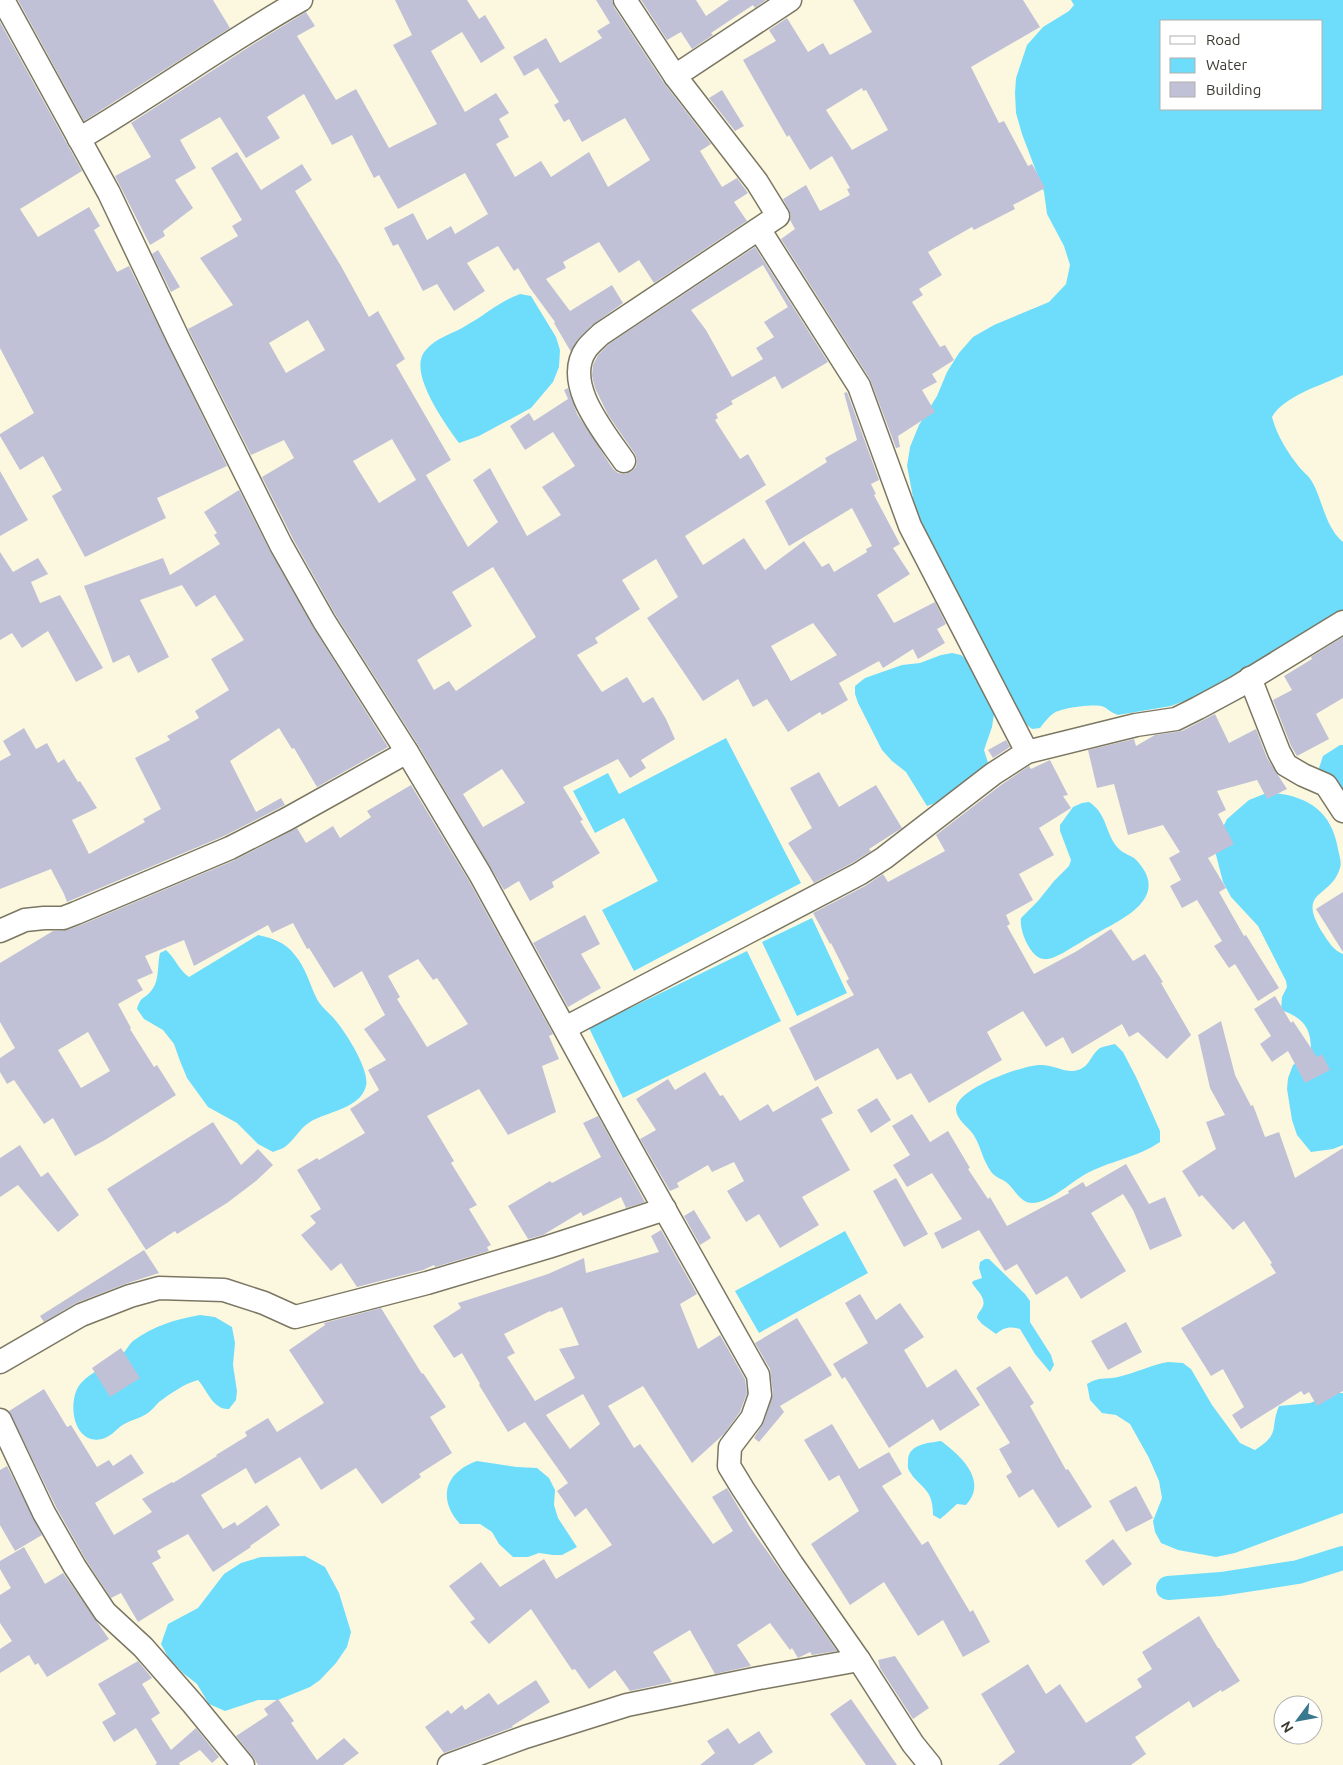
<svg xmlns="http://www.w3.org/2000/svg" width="1343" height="1765" font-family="Ubuntu,sans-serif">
	<rect width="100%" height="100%" fill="#fcf8e0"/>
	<g fill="#6eddfb" fill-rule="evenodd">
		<path d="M1071 0H1343V375C1320 386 1284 396 1272 417 1277 436 1288 453 1300 468 1303 472 1308 475 1311 480 1323 499 1324 526 1343 542V611L1246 669 1192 698 1171 706 1118 715C1112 713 1109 710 1104 707 1095 703 1062 708 1054 713 1048 717 1044 723 1040 728L1032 729 1022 721 916 513 907 466 910 447 919 425 937 396 947 372 959 353 973 337 994 325 1049 302 1066 284 1070 265 1064 246 1047 214 1044 192 1022 134 1016 113 1015 93 1016 78 1027 45 1043 27 1069 11 1074 5ZM1162 21H1322V109H1162Z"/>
		<path d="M520 294 531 296 556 337 560 350 559 367 553 382 531 408 479 436 459 443C446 425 407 372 425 351 436 337 453 334 467 325 485 315 500 301 520 294Z"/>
		<polygon points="952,653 961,655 967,660 992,705 994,714 992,727 984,750 990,769 933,804 927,806 906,772 892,761 882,750 858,703 855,694 855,686 865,678 902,665 920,663 941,655"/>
		<polygon points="726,738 801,883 634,971 602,910 658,881 624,818 595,833 573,791 608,773 619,794"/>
		<polygon points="1340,745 1343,745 1343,797 1322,774 1319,768 1323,756"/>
		<path d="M1275 793C1310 797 1332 813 1338 849 1339 855 1342 862 1340 868 1331 899 1296 889 1322 932 1328 941 1333 950 1343 954V1145L1333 1149 1311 1152 1297 1135 1292 1120 1287 1089 1288 1078 1293 1065 1303 1059 1311 1050C1311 1027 1303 1018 1281 1010L1282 997 1287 987 1286 981 1258 926 1231 897 1223 882 1215 851 1220 833 1227 819 1249 800 1264 794Z"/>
		<path d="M1089 802C1108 814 1105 835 1119 849 1125 855 1133 855 1138 862 1169 897 1125 918 1099 932 1087 938 1075 946 1063 953 1057 956 1050 960 1043 959 1030 957 1019 930 1021 918L1038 901 1054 881 1069 866 1071 860 1060 831V825L1073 807 1082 803Z"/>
		<polygon points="812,918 847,993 797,1016 762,942"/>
		<path d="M258 935C272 938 285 942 294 954 306 967 310 986 318 1001 323 1009 331 1014 336 1021 346 1033 370 1070 366 1086 360 1109 328 1111 310 1122 300 1128 295 1139 286 1146 283 1149 277 1150 273 1152L258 1144 237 1123 208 1107 187 1078 180 1061 174 1044 163 1030 144 1019 137 1009C141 995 144 1000 151 991 160 981 157 965 160 953L166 950C175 958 179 970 189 977Z"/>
		<polygon points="747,951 781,1021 623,1098 589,1028"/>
		<path d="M1115 1044 1123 1052 1136 1077 1160 1131V1142C1137 1158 1108 1161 1084 1175 1070 1183 1049 1203 1032 1203 1020 1203 1014 1188 1006 1182 1002 1179 997 1178 993 1174 990 1171 987 1165 985 1161 981 1152 979 1143 973 1134 968 1127 956 1119 956 1109 956 1089 1021 1066 1039 1065 1051 1064 1062 1071 1072 1071 1090 1070 1089 1056 1100 1048 1104 1046 1111 1045 1115 1044Z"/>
		<polygon points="845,1231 868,1273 759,1333 735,1291"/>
		<path d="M985 1259H989L1025 1294 1030 1301V1322L1051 1355 1054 1365 1050 1372 1035 1354 1020 1329C1010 1326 1004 1327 996 1334L982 1324 977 1318C978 1312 981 1311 983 1306 986 1297 976 1290 972 1283L973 1281 982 1278 979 1268 980 1262Z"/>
		<path d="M200 1315 215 1317 232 1327 235 1343 233 1365 237 1391 236 1400 229 1409C213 1410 207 1390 198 1380 184 1384 171 1393 159 1402 155 1406 152 1410 148 1413 139 1419 130 1420 121 1426 115 1431 110 1437 102 1439 73 1446 66 1400 81 1383 92 1371 109 1366 121 1355 126 1352 128 1345 133 1341 153 1326 176 1319 200 1315Z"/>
		<path d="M1168 1362 1183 1363 1191 1369 1212 1405 1240 1443 1255 1450C1282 1432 1269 1430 1279 1406L1310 1403 1336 1393H1343V1513L1235 1553 1216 1557 1178 1550 1161 1543 1155 1532 1153 1521 1162 1498 1159 1481 1149 1458 1130 1424 1116 1415 1102 1413 1090 1400 1087 1384C1100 1376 1105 1380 1118 1377 1135 1373 1151 1365 1168 1362Z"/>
		<path d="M941 1441C960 1455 989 1481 966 1505L957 1504 945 1515 940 1519 933 1515C933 1508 932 1499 928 1493 923 1485 914 1480 910 1472 907 1468 908 1465 908 1461 908 1444 928 1443 941 1441Z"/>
		<path d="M477 1461 517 1467 537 1468 549 1478 555 1490 554 1505 558 1518 577 1547 562 1555H553L539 1553 528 1557H513L499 1544 492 1532 480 1524H460C437 1499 445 1472 477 1461Z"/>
		<polygon points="305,1556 325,1567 339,1593 351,1632 347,1647 336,1663 320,1680 310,1687 278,1700 258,1700 225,1711 209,1704 197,1684 183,1673 168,1657 161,1644 168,1624 198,1608 224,1574 241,1563 261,1557"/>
	</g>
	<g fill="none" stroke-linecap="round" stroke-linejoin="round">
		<polyline stroke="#6eddfb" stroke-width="24" points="1168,1588 1221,1584 1298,1572 1343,1558"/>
	</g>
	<g fill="#c0c1d7" fill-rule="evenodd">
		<polygon points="18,0 213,0 230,28 84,121"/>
		<polygon points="395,0 467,0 479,19 485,15 505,48 481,63 462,32 431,51 465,112 496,93 509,113 499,119 509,137 496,144 515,177 541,161 551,177 589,152 608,187 650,160 625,118 582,142 569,119 564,122 554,105 559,102 538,68 524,76 513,57 546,38 560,63 602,38 597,31 610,23 596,0 612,0 614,7 664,83 711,144 700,151 722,187 737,178 748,193 734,202 747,221 654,283 639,260 619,273 599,242 563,262 566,268 546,279 570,311 612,285 623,303 592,325 577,340 571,352 554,323 555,322 530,288 518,268 514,271 498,246 467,263 485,291 454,311 437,284 423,291 398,244 393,246 384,228 413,213 427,240 451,226 455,234 488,214 465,173 398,209 379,175 374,178 352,135 332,145 304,94 267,117 280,138 246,158 220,117 180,140 196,168 175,180 193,208 163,231 165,236 150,245 115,176 151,157 131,123 252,45 306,12 315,26 297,36 336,100 356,89 389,148 437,124 393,45 412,35"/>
		<polygon points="641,0 696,0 706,16 729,0 766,0 755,8 753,5 711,33 713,35 692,49 681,32 667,40"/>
		<path d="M853 0H1023L1040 27 971 67 999 123 1004 121 1028 166 1032 164 1045 188 1013 205 1015 209 974 230 972 227 928 252 942 275 919 289 923 295 912 302 940 347 945 345 954 360 932 374 937 382 922 390 935 412 898 436 900 447 896 448 870 379 781 239 795 229 790 220 791 215 789 210 783 199 806 185 820 211 850 195 847 189 850 188 832 156 810 170 789 135 787 137 743 60 776 41 769 30 787 18 808 52 823 43 830 55 872 32ZM862 88 863 91 866 90 888 130 852 150 826 110Z"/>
		<polygon points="0,22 82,171 20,209 38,237 89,207 100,226 94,230 117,272 129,266 227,466 157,498 166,518 85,557 52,496 62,490 43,456 20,470 0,436 0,434 34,413 0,348"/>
		<polygon points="722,90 744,126 735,131 709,98"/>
		<path d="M237 152 261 190 302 164 312 180 295 191 341 266 369 317 378 311 405 359 396 365 451 460 426 475 468 547 498 522 473 480 490 468 527 536 561 515 542 487 575 466 553 432 525 450 510 426 529 413 534 421 568 399 564 390 568 388 577 414 613 469 618 473 625 474 632 471 636 467 637 460 635 454 608 415 595 388 592 376 593 365 598 355 609 344 755 247 828 362 782 389 775 376 731 401 733 404 716 414 718 418 715 420 740 459 748 454 766 485 685 536 703 565 744 538 765 570 804 541 822 567 829 563 834 572 867 552 866 549 872 546 852 508 789 546 765 501 827 462 825 458 857 440 844 393 847 392 879 480 871 484 876 494 874 495 900 544 893 548 910 574 877 595 894 623 935 602 946 624 937 629 945 643 918 659 913 649 883 668 879 661 839 683 848 700 822 715 820 712 788 732 767 699 753 707 738 679 703 701 647 618 678 597 656 559 622 580 640 609 595 638 598 643 577 655 602 692 627 677 643 703 653 697 666 719 675 739 641 760 646 768 630 778 618 759 563 787 583 820 580 821 600 853 552 882 554 887 530 901 519 881 504 890 418 745 335 614 293 539 262 477 294 458 284 440 251 455 188 329 233 305 200 258 238 236 232 226 242 220 211 168ZM763 265 788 307 764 322 774 337 756 348 763 359 732 377 706 330 691 310ZM308 320 325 350 286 373 269 343ZM392 439 416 480 379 503 353 461ZM493 567 536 637 456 691 449 681 434 690 417 660 472 626 452 592ZM813 623 837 655 791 681 771 646ZM502 769 525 803 483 827 463 794Z"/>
		<polygon points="158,250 180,287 171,292 152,254"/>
		<polygon points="0,471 28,520 0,536"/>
		<polygon points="239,490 270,551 313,627 388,747 317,787 294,748 292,749 279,728 230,761 256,812 281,798 285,805 224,836 67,902 64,894 51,869 0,889 0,761 11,755 3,741 24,728 36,749 47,743 58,763 64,759 78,782 80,781 97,808 72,820 89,854 145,822 143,819 161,809 135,758 170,740 167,736 199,718 195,711 229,690 211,659 244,640 215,595 196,607 182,585 140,600 169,657 138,673 129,655 113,663 84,586 163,558 170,575 220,544 214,535 217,533 204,512"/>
		<polygon points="0,552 13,572 38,558 48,574 31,582 40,603 60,595 103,668 76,682 48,631 22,648 12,633 0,640"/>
		<polygon points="1343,637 1343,698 1316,714 1329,739 1297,756 1291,746 1273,700 1292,690 1284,676 1312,659 1311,657"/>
		<polygon points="1215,714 1229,743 1256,729 1267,758 1287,789 1267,799 1257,780 1217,791 1226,810 1218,814 1234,844 1208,858 1226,888 1219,892 1244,936 1246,935 1279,988 1258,1001 1235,964 1229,968 1214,946 1222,941 1197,900 1182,908 1170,886 1181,880 1169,858 1180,852 1163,825 1128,835 1114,784 1097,788 1088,750 1134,739 1136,746 1155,735 1182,731"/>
		<polygon points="1006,740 1010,747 993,758 988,750"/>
		<polygon points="1050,760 1068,795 1063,796 1071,808 1039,828 1054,855 1019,874 1033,900 1006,915 1010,924 1007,926 1034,974 1077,951 1111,929 1133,961 1145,954 1163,982 1161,983 1191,1035 1167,1059 1138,1032 1129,1037 1122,1024 1072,1054 1063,1037 1046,1047 1023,1011 987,1032 1002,1060 929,1103 911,1073 897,1080 878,1048 815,1081 789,1028 854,995 846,981 849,979 831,943 830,944 813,913 865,886 883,874 888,882 945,851 936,835 1001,785 1029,766 1031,769"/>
		<polygon points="819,772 839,807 876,785 902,828 869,849 871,851 852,863 814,883 788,843 812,828 790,788"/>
		<path d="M411 785 469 881 553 1034 549 1036 559 1059 542 1066 556 1112 508 1135 479 1089 427 1116 454 1161 451 1163 477 1205 469 1209 491 1245 487 1247 489 1251 435 1267 434 1265 423 1270 357 1287 341 1263 331 1271 301 1235 316 1223 310 1216 321 1209 297 1170 317 1158 319 1160 365 1133 350 1109 379 1090 368 1070 386 1060 364 1029 385 1015 362 971 334 988 309 948 307 949 293 923 272 933 268 925 194 966 184 940 145 956 153 973 137 980 143 990 118 1004 131 1028 130 1029 154 1067 157 1065 176 1095 105 1140 75 1156 53 1118 44 1124 14 1080 7 1084 0 1072V1058L15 1048 0 1022V963L53 931 67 930 81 925 235 860 297 828 306 843 333 826 340 838 371 817 367 811ZM418 959 433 980 437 978 468 1024 427 1047 397 999 400 997 388 976ZM88 1032 110 1071 81 1088 58 1050Z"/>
		<polygon points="1343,892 1343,952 1316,909"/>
		<polygon points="585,915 600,944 581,954 601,988 568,1007 533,943"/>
		<polygon points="1275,996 1291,1023 1293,1021 1317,1057 1322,1054 1330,1070 1305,1083 1288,1051 1272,1062 1260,1044 1271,1036 1254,1009"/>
		<polygon points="1221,1021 1235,1075 1251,1106 1253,1105 1265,1137 1279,1132 1295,1178 1343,1148 1343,1391 1317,1406 1309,1392 1304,1395 1301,1391 1241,1429 1232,1415 1244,1407 1223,1369 1211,1376 1181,1328 1276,1273 1270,1264 1272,1263 1244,1221 1233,1230 1202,1195 1199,1197 1182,1171 1216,1149 1206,1122 1225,1115 1210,1088 1198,1035"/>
		<polygon points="705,1072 720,1096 723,1095 740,1121 768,1104 773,1112 818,1086 833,1113 821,1119 850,1170 802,1197 819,1225 780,1248 759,1214 746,1222 727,1191 744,1181 734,1162 712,1172 708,1165 677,1183 679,1187 670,1191 640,1139 656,1130 636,1099 668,1079 675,1090"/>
		<polygon points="877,1098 891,1120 871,1133 857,1110"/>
		<polygon points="912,1114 930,1142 948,1131 970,1168 968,1169 988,1199 990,1197 1007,1226 1069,1193 1068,1191 1083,1182 1086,1187 1126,1164 1149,1204 1165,1197 1182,1236 1150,1250 1133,1210 1123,1194 1091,1213 1126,1271 1081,1299 1067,1276 1036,1295 1017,1264 1005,1271 979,1230 942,1249 934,1233 962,1219 932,1173 907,1187 893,1165 910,1155 892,1126"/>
		<polygon points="598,1116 645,1202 626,1208 621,1197 583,1216 581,1212 543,1235 528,1239 508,1206 550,1181 552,1183 601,1157 583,1123"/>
		<polygon points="213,1122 241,1165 258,1149 273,1165 256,1181 227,1203 177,1234 175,1231 146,1250 107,1189"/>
		<polygon points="20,1145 41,1177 48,1172 79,1215 58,1232 18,1185 0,1197 0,1158"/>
		<polygon points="896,1178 928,1234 904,1247 873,1191"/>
		<polygon points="694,1210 711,1238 700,1245 684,1216"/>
		<path d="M661 1230 697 1294 680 1304 698 1349 720 1335 745 1379 747 1393 740 1412 724 1434 692 1463 643 1386 608 1406 634 1448 640 1444 713 1544 733 1531 712 1497 727 1488 750 1527 837 1651 812 1655 810 1652 798 1658 792 1648 790 1650 770 1623 737 1645 751 1666 715 1674 690 1630 653 1652 672 1682 630 1691 615 1670 589 1689 575 1669 572 1670 531 1609 489 1644 470 1622 475 1619 449 1586 481 1562 500 1587 544 1559 556 1579 612 1545 586 1508 575 1517 557 1491 568 1483 525 1422 508 1432 479 1385 480 1384 462 1353 454 1358 433 1326 461 1308 458 1303 548 1274 584 1258 586 1273 659 1252 651 1236ZM562 1307 579 1345 559 1349 575 1378 535 1401 507 1357 515 1353 504 1334 550 1311 551 1312ZM583 1394 600 1424 570 1449 546 1415Z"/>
		<polygon points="144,1250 159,1273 125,1284 76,1303 44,1322 40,1316"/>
		<polygon points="860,1294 876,1320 900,1303 924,1337 904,1350 927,1388 956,1369 980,1405 940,1431 933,1419 889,1448 845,1377 842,1379 833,1364 868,1343 845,1303"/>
		<polygon points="381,1308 422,1374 423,1373 446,1407 430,1417 452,1453 419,1474 421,1477 382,1504 356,1468 321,1490 300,1457 255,1484 246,1468 201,1495 223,1529 235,1522 237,1526 267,1505 280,1525 250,1546 251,1547 213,1572 188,1534 157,1551 161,1558 152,1563 174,1600 138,1622 121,1593 111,1598 86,1560 56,1507 9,1411 44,1389 67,1427 71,1425 97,1467 109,1460 113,1466 131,1454 144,1473 95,1503 114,1535 152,1512 142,1499 172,1482 173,1483 217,1456 216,1455 247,1436 245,1432 268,1418 277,1432 324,1403 289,1350 325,1325 324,1323"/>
		<polygon points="797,1318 832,1375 780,1406 784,1412 759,1442 754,1438 764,1422 773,1394 770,1369 755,1343"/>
		<polygon points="1126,1322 1142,1352 1108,1370 1091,1341"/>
		<polygon points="121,1348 140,1378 110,1397 92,1368"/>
		<polygon points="1010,1366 1034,1403 1030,1406 1066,1470 1068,1469 1092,1507 1058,1528 1033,1489 1019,1498 1006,1476 1012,1472 999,1449 1010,1443 976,1388"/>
		<polygon points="832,1424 859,1469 889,1452 902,1474 882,1486 922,1545 928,1541 970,1612 973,1610 990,1642 963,1657 943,1620 918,1636 884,1582 850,1605 811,1544 859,1511 839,1475 829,1481 804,1440"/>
		<polygon points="7,1466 42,1535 15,1551 0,1525 0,1470"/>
		<polygon points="1136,1486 1153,1518 1126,1532 1109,1501"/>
		<polygon points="1113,1539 1132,1564 1103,1586 1085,1561"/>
		<polygon points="24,1547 45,1584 63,1573 109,1639 47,1677 38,1663 35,1665 29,1655 0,1673 0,1649 12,1641 0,1623 0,1595 11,1588 0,1569 0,1561"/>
		<polygon points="1199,1616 1218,1648 1219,1648 1240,1681 1222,1692 1221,1690 1193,1708 1189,1701 1135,1737 1146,1754 1131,1765 998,1765 1015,1752 981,1694 1028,1664 1046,1694 1060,1684 1086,1723 1142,1687 1137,1679 1152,1669 1142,1652"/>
		<polygon points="895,1656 929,1708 913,1719 880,1668 878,1660"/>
		<polygon points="138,1661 152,1678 142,1684 160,1713 151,1719 171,1750 196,1728 219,1757 212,1763 200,1750 179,1763 180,1765 155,1765 157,1763 136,1728 114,1742 102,1722 116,1714 98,1684"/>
		<polygon points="536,1680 550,1702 512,1726 513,1727 444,1753 425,1727 448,1710 451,1714 462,1705 465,1710 489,1693 498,1705"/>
		<polygon points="278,1699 294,1721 291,1723 317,1760 344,1738 359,1753 343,1765 258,1765 253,1757 236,1736 268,1715 264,1709"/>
		<polygon points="851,1699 897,1765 866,1765 830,1714"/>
		<polygon points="728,1728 739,1744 759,1731 773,1752 753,1765 700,1765 715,1753 707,1741"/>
	</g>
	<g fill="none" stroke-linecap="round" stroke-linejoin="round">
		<g stroke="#7b7763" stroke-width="25">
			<g id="minor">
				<polyline points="3,0 109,193 178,338 281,545 324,621 407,752 480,874 628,1144 758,1375 760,1395 752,1418 730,1447 729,1466 743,1489 792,1564 859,1660 913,1744 930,1765"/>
				<polyline points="675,76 790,0"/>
				<path d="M79 139C154 95 225 43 301 0"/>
				<polyline points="759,229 859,386 910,526 1027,752"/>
				<path d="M624 461C605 433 561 383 587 348 591 343 597 338 601 334L778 216 757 182 675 76 625 0"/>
				<polyline points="1250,678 1279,752 1286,765 1303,775 1326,785 1343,811"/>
				<polyline points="0,931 25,920 44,918 63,918 76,913 230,848 287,819 407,752"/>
				<polyline points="565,1028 859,874 884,858 993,774 1027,752 1136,725 1176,719 1198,708 1237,687 1343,622"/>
				<polyline points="0,1362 81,1315 130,1296 159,1288 224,1290 264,1303 295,1317 427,1283 548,1247 665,1209"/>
				<polyline points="0,1420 44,1513 75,1567 105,1612 143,1647 193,1704 243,1765"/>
				<polyline points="449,1765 525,1737 627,1705 759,1678 859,1660"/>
			</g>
		</g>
		<use href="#minor" stroke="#fff" stroke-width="22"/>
	</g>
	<rect x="1160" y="20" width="162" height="90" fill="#ffffff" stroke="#b1b0ad"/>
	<rect x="1170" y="36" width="25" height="8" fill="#ffffff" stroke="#b1b0ad"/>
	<text x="1206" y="45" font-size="15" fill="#3c3a31">Road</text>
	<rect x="1170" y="58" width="25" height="15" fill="#6eddfb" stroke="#b1b0ad"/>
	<text x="1206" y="70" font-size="15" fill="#3c3a31">Water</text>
	<rect x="1170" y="82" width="25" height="15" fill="#c0c1d7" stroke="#b1b0ad"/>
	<text x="1206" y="95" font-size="15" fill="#3c3a31">Building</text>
	<g transform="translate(1298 1720) rotate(238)"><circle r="24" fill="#ffffff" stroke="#b1b0ad"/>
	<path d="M0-4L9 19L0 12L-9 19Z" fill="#39788d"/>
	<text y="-8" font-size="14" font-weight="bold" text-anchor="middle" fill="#3c3a31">N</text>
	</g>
</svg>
